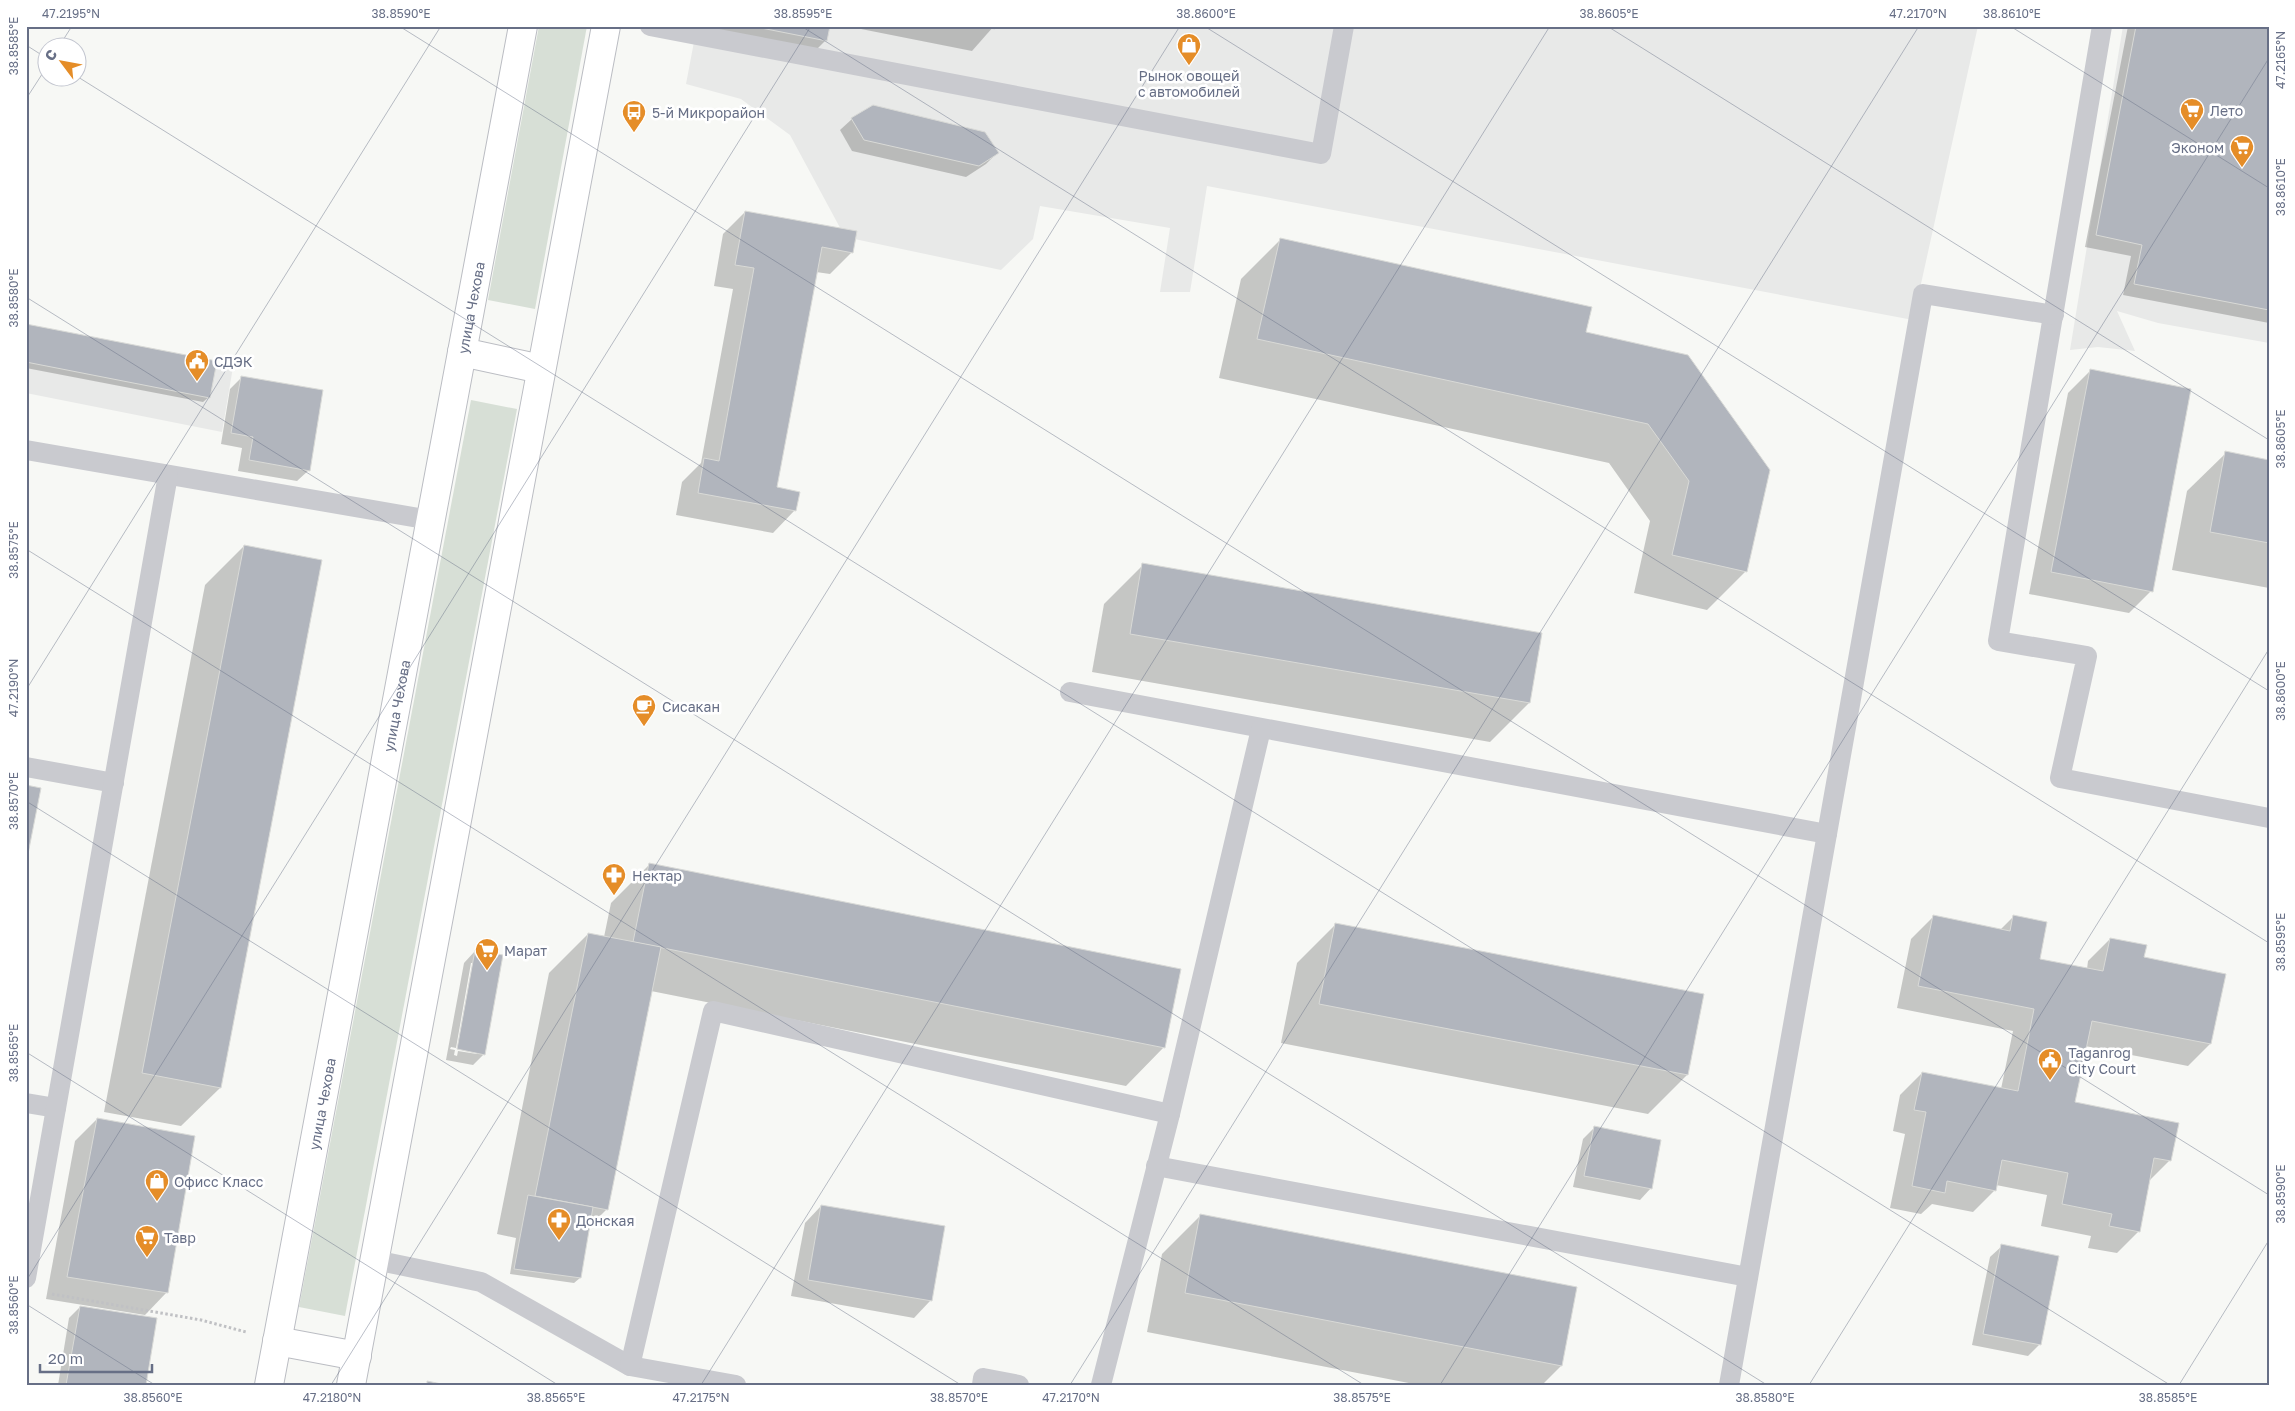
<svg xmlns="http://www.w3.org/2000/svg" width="2295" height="1411" font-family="'Golos Text',sans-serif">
	<rect width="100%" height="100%" fill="#f7f8f5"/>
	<g fill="#e8e9e8">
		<polygon points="697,26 1978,26 1913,320 1207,186 1190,292 1160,292 1170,228 1040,206 1033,239 1001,270 845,237 790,135 741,99 686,84"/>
		<polygon points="2123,26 2269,26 2269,343 2158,323 2117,311 2135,351 2098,347 2070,350"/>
		<polygon points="26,327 233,367 222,432 26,393"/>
	</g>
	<g fill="#d7dfd6">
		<polygon points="539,26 587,26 535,309 488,300"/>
		<polygon points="471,400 517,409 345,1316 299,1307"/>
	</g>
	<g fill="#0003" fill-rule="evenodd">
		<polygon points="682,26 829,26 826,40 809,57"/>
		<polygon points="861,26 994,26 972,51 861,29"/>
		<polygon points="2128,26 2269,26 2269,323 2123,295 2131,256 2085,247"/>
		<polygon points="852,119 997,153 986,164 966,177 852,151 840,130"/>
		<polygon points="745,212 852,252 830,274 816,272 776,488 795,510 773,533 676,515 682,482 701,463 733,289 714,286 723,234"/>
		<polygon points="1280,240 1584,333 1687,356 1746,571 1707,610 1634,593 1650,521 1609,463 1219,378 1241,279"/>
		<polygon points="26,326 209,397 203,402 26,368"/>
		<polygon points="2090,371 2151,591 2129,613 2029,594 2068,393"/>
		<polygon points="241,378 309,470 297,481 238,471 242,448 221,444 230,389"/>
		<polygon points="2226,453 2269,461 2269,588 2172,570 2187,491"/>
		<polygon points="244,546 220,1088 181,1126 104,1112 205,585"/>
		<polygon points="1143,565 1541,634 1529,703 1490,742 1092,672 1104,604"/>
		<polygon points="650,864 1164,1047 1126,1086 651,991 607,1209 588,1228 580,1278 574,1283 510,1274 516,1238 497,1234 549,973 588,934 604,937 611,903"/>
		<polygon points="1933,917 2000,930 2013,917 2038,960 2087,969 2088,961 2110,939 2143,958 2224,975 2210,1044 2188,1066 2085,1046 2073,1103 2170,1160 2148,1182 2139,1231 2117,1253 2088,1248 2091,1236 2041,1226 2047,1195 1996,1185 1995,1190 1973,1212 1932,1204 1921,1214 1890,1208 1905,1134 1893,1131 1900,1095 1922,1073 2001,1089 2013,1031 1897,1008 1911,939"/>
		<polygon points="1336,924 1687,1075 1648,1114 1281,1043 1297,963"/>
		<path d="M475 951 484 1054 473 1065 446 1060 464 963ZM471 963H474L477 1054 458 1051 457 1056 454 1055 455 1050 450 1049 451 1047 456 1048Z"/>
		<polygon points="97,1119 167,1292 145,1315 46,1299 75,1141"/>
		<polygon points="1594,1128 1651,1188 1640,1200 1573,1187 1583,1139"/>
		<polygon points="821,1206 930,1301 914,1318 791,1296 805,1223"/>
		<polygon points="1201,1215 1576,1288 1561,1366 1542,1385 1419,1385 1147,1332 1162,1254"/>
		<polygon points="2002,1246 2058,1257 2039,1345 2028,1356 1972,1345 1990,1257"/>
		<polygon points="80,1307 144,1385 58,1385 69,1318"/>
	</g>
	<g fill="#b1b5bd" stroke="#d9dad7">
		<polygon points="751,26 830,26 827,41"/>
		<polygon points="979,26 995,26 995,29"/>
		<polygon points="2136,26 2269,26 2269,310 2134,284 2142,245 2096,235"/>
		<polygon points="873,105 985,132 999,153 979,166 864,140 851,118"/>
		<polygon points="745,211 857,231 853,253 822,247 777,487 800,492 796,511 698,493 704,458 719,461 754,268 735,265"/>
		<polygon points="1280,238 1592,307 1586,332 1688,355 1770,470 1747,572 1672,555 1689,481 1648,424 1257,339"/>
		<polygon points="26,324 217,361 210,398 26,362"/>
		<polygon points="2090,369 2191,389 2153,592 2051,572"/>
		<polygon points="241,376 323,390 310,471 249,460 253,437 231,433"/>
		<polygon points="2225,451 2269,460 2269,543 2210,532"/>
		<polygon points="244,545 322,560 221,1088 142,1073"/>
		<polygon points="1142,563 1542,633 1530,703 1130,634"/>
		<polygon points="26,785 41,788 26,864"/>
		<polygon points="649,863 1181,969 1165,1048 633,942"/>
		<polygon points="1933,915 2010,931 2013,915 2047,922 2040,959 2103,971 2110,938 2147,945 2144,957 2226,974 2211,1044 2092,1021 2075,1102 2179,1123 2171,1161 2154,1158 2140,1232 2109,1226 2112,1214 2062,1204 2068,1173 2002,1160 1996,1191 1947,1181 1945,1193 1912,1186 1926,1112 1914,1110 1922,1072 2018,1091 2034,1009 1918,986"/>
		<polygon points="1335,923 1704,994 1688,1075 1319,1004"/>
		<polygon points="588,933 661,947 608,1210 535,1196"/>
		<polygon points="475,950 503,955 485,1055 457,1049"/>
		<polygon points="97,1118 195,1136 168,1293 67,1277"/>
		<polygon points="1594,1126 1661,1140 1652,1189 1584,1176"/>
		<polygon points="528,1195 593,1207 581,1278 514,1269"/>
		<polygon points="821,1205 945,1226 932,1301 808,1280"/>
		<polygon points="1200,1214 1577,1287 1562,1366 1185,1293"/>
		<polygon points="2001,1244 2059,1256 2041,1345 1983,1334"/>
		<polygon points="80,1306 157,1318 146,1385 66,1385"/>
		<polygon points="427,1381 446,1385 427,1385"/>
	</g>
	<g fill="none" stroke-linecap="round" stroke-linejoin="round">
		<g stroke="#bbbdc3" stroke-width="30">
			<g id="secondary">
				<polyline points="462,352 541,369"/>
				<polyline points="277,1341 357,1356"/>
				<path id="s1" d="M269 1385 523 26"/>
				<polyline points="351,1385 606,26"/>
			</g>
		</g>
		<polyline stroke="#c0c1c4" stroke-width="3" stroke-dasharray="2.5 2.5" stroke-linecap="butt" points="52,1294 201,1320 246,1332"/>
		<g stroke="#c9cacf" stroke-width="20">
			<polyline points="650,26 1321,154 1344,26"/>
			<polyline points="2102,26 1998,641 2087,656 2060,778 2269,818"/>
			<polyline points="26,450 430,520"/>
			<polyline points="1070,692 1827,834"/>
			<polyline points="26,767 114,783"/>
			<polyline points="26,1103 56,1108"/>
			<polyline points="1156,1166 1748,1277"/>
			<polyline points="375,1260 481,1282 630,1366 736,1385"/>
			<polyline points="26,1278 168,475"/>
			<polyline points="630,1366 713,1011 1170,1114"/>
			<polyline points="982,1385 983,1378 1019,1385"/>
			<polyline points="1101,1385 1170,1114 1261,729"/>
			<polyline points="1729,1385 1923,294 2054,315"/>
		</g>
		<use href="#secondary" stroke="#fff" stroke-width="28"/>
	</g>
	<path fill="none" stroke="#676f86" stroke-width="1" stroke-opacity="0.45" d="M399 26 2269 1195M801 26 2269 943M1204 26 2269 691M1607 26 2269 440M2010 26 2269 188M26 45 48 59M58 48 72 26M78 77 2170 1385M26 99 48 65M26 297 1767 1385M26 549 1364 1385M26 690 441 26M26 801 961 1385M26 1052 558 1385M26 1281 811 26M26 1304 155 1385M331 1385 1180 26M701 1385 1550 26M1070 1385 1919 26M1440 1385 2269 58M1809 1385 2269 649M2179 1385 2269 1240"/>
	<defs>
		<g id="shop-pin" transform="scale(1.25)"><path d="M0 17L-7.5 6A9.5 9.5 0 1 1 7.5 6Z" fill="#e58d28" stroke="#fff"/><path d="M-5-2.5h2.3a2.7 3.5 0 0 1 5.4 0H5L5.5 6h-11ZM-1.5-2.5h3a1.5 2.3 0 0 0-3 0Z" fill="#fff"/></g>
		<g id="supermarket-pin" transform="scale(1.25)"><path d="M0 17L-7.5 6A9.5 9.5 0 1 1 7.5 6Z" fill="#e58d28" stroke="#fff"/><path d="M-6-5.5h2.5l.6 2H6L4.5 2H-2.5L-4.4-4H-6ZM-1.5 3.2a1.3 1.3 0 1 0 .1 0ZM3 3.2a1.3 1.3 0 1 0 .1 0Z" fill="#fff"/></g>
		<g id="bus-pin" transform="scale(1.25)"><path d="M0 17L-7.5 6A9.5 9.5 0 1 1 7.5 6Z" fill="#e58d28" stroke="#fff"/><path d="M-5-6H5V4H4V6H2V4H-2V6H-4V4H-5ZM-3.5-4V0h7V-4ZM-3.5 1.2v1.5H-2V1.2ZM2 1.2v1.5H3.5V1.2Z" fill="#fff"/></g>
		<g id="civic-pin" transform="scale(1.25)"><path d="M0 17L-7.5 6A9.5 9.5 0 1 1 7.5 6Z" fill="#e58d28" stroke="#fff"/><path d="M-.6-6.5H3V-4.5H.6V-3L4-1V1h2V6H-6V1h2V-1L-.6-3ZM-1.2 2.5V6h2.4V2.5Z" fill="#fff"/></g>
		<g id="cafe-pin" transform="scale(1.25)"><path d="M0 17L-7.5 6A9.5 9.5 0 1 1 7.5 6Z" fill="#e58d28" stroke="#fff"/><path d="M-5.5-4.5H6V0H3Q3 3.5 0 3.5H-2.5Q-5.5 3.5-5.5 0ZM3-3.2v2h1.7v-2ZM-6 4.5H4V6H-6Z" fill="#fff"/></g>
		<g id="pharmacy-pin" transform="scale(1.25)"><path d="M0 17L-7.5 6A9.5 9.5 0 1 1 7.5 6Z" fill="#e58d28" stroke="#fff"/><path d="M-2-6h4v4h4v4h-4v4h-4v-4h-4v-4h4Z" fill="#fff"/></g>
	</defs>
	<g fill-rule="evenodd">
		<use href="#shop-pin" x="1189" y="45"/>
		<use href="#supermarket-pin" x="2192" y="110"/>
		<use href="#bus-pin" x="634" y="112"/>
		<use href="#supermarket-pin" x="2242" y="147"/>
		<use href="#civic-pin" x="197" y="361"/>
		<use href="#cafe-pin" x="644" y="706"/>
		<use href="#pharmacy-pin" x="614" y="875"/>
		<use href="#supermarket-pin" x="487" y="950"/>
		<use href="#civic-pin" x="2050" y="1060"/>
		<use href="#shop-pin" x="157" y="1181"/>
		<use href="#pharmacy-pin" x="559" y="1220"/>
		<use href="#supermarket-pin" x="147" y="1237"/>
	</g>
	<g text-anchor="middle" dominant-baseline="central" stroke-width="5" stroke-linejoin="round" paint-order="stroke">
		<g font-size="14" fill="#676f86" stroke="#fff" text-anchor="start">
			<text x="1189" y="75" text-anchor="middle">Рынок овощей<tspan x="1189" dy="16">с автомобилей</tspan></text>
			<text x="2210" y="110">Лето</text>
			<text x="652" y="112">5-й Микрорайон</text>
			<text x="2224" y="147" text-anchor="end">Эконом</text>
			<text x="214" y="361">СДЭК</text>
			<text x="662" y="706">Сисакан</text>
			<text x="632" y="875">Нектар</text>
			<text x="504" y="950">Марат</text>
			<text x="2068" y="1052">Taganrog<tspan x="2068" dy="16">City Court</tspan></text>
			<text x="174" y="1181">Офисс Класс</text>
			<text x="576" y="1220">Донская</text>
			<text x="164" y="1237">Тавр</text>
		</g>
		<g font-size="14" fill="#676f86" stroke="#fff">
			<text stroke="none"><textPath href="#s1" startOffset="1096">улица Чехова</textPath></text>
			<text stroke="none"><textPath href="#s1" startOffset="691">улица Чехова</textPath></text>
			<text stroke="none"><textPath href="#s1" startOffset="286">улица Чехова</textPath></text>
		</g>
	</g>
	<rect width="2295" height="1411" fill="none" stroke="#ffffff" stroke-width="55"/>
	<g transform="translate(62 62) rotate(302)"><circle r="24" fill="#ffffff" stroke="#c2c5cf"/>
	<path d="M0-4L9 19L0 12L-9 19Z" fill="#e58d28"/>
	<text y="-8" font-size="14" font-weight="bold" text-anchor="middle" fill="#676f86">С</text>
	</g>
	<path d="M40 1364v8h112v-8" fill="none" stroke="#676f86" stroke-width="2.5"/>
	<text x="48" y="1364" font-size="15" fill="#676f86" stroke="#ffffff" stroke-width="4" paint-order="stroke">20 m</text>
	<rect x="28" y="28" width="2240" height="1356" fill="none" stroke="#676f86" stroke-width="2"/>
	<g font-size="12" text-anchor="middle" fill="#676f86">
		<text x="71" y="18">47.2195°N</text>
		<text x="401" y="18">38.8590°E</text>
		<text x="803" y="18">38.8595°E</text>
		<text x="1206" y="18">38.8600°E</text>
		<text x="1609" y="18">38.8605°E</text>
		<text x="1918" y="18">47.2170°N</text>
		<text x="2012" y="18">38.8610°E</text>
		<text transform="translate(14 46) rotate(-90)" y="4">38.8585°E</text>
		<text transform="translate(2281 60) rotate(-90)" y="4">47.2165°N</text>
		<text transform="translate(2281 187) rotate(-90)" y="4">38.8610°E</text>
		<text transform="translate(14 298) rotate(-90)" y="4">38.8580°E</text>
		<text transform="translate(2281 439) rotate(-90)" y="4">38.8605°E</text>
		<text transform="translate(14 550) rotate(-90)" y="4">38.8575°E</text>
		<text transform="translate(14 688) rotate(-90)" y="4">47.2190°N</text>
		<text transform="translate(2281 691) rotate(-90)" y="4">38.8600°E</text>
		<text transform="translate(14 801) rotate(-90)" y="4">38.8570°E</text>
		<text transform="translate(2281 942) rotate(-90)" y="4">38.8595°E</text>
		<text transform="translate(14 1053) rotate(-90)" y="4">38.8565°E</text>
		<text transform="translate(2281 1194) rotate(-90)" y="4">38.8590°E</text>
		<text transform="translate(14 1305) rotate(-90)" y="4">38.8560°E</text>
		<text x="153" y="1402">38.8560°E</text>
		<text x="332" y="1402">47.2180°N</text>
		<text x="556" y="1402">38.8565°E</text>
		<text x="701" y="1402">47.2175°N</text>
		<text x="959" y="1402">38.8570°E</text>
		<text x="1071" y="1402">47.2170°N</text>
		<text x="1362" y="1402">38.8575°E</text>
		<text x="1765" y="1402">38.8580°E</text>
		<text x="2168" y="1402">38.8585°E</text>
	</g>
</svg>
